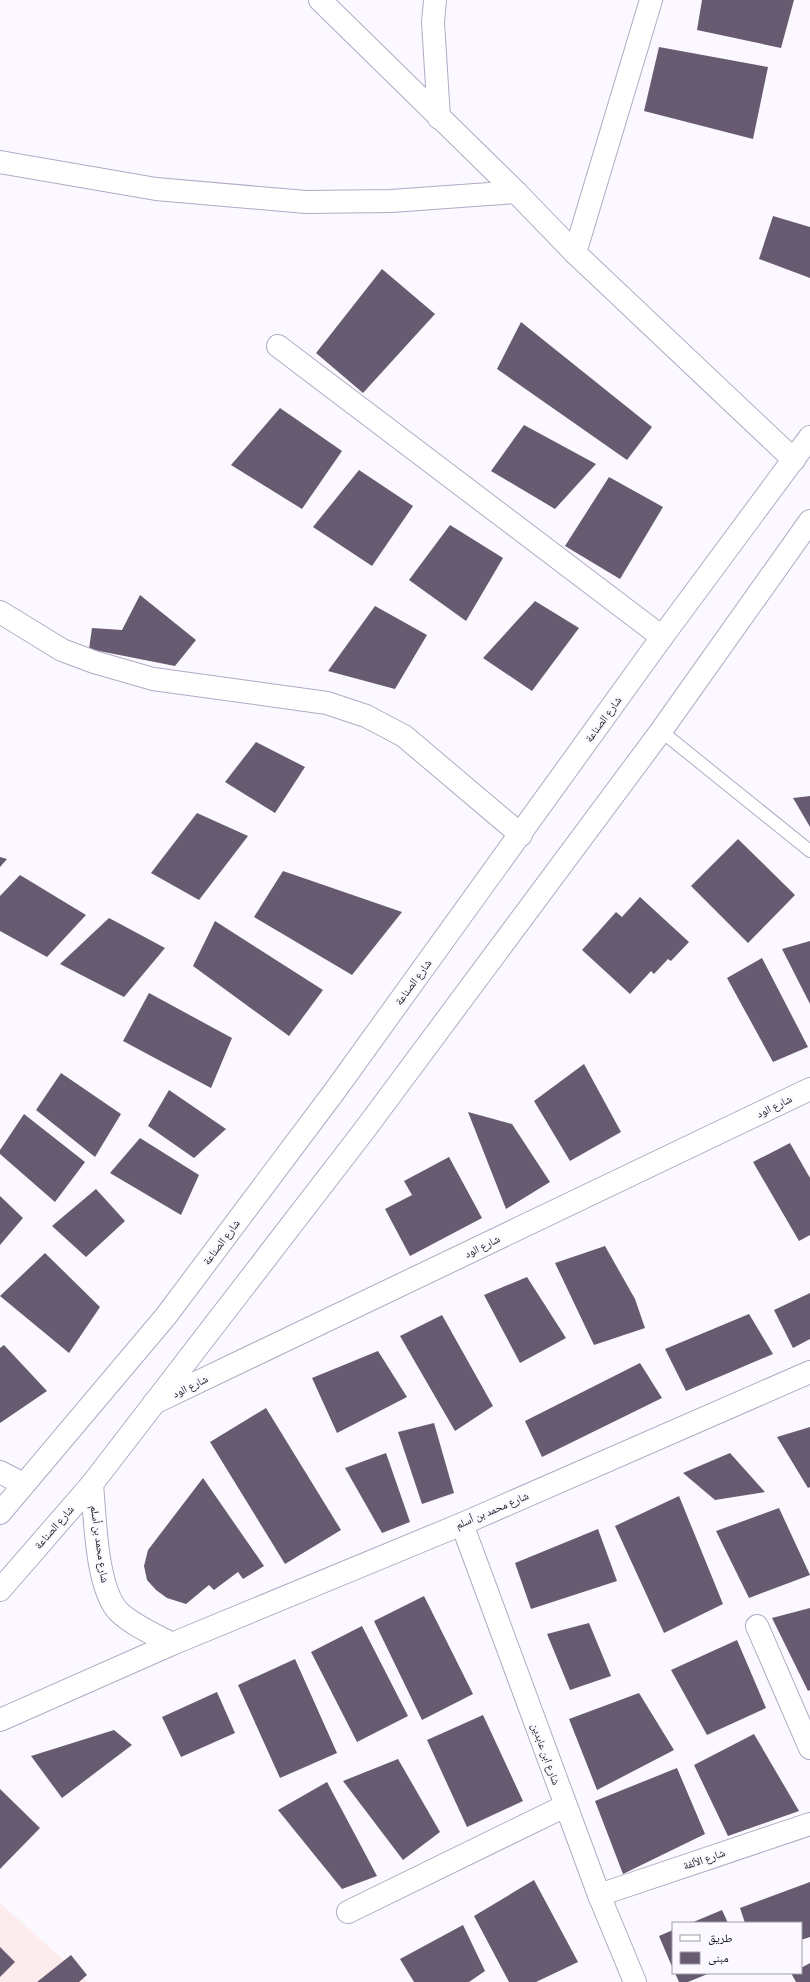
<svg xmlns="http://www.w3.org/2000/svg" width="810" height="1982" font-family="'Titillium Web','Noto Naskh Arabic',sans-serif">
	<rect width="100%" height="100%" fill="#fbf9ff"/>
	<polygon fill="#fcecee" points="0,1903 88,1982 0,1982"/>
	<g fill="#675b71">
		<polygon points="702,0 794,0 781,48 697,30"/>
		<polygon points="659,47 768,67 753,139 644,111"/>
		<polygon points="773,216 810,227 810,278 759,259"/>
		<polygon points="382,269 435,314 363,393 316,353"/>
		<polygon points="521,322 652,427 627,460 497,369"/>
		<polygon points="280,408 342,451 302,509 231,465"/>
		<polygon points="524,425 596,464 555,509 491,471"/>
		<polygon points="359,470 413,506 372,566 313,527"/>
		<polygon points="609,477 663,507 620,579 565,546"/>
		<polygon points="450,525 503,558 466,621 409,580"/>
		<polygon points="140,595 196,640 175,666 89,649 92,628 122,630"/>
		<polygon points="535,601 579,628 532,691 483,658"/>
		<polygon points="375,606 427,635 395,689 328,671"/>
		<polygon points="256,742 305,767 275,813 225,782"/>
		<polygon points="810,796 810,827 793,798"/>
		<polygon points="197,813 248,836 199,900 151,873"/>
		<polygon points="738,839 795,895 748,943 691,886"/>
		<polygon points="0,857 7,859 0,867"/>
		<polygon points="283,871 402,912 352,975 254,917"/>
		<polygon points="20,875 86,915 47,957 0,931 0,896"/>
		<polygon points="640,897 689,942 671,961 668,959 654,974 651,971 630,994 582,950 616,912 622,917"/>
		<polygon points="109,918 165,948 124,997 60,964"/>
		<polygon points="215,921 323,990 289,1036 193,966"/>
		<polygon points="810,941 810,1004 782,949"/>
		<polygon points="762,958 808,1047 773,1062 727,978"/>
		<polygon points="149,993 232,1038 211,1088 123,1041"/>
		<polygon points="584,1064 621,1132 570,1161 534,1101"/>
		<polygon points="61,1073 121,1114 95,1157 36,1110"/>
		<polygon points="169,1090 226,1129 194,1158 148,1126"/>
		<polygon points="468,1112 512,1124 550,1182 506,1209"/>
		<polygon points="24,1114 85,1162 55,1202 0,1154 0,1150"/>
		<polygon points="140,1138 199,1175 181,1215 110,1173"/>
		<polygon points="790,1143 810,1178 810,1235 799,1241 753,1162"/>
		<polygon points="449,1157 482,1218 410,1256 385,1209 412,1195 404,1181"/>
		<polygon points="96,1189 125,1221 86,1257 52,1226"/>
		<polygon points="0,1196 23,1218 0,1245"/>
		<polygon points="605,1246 635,1299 645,1328 594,1345 555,1263"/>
		<polygon points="45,1253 100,1307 69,1353 0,1296"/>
		<polygon points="527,1277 566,1338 520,1363 484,1295"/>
		<polygon points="810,1293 810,1339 793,1348 774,1310"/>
		<polygon points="749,1314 773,1354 686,1391 665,1349"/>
		<polygon points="442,1315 493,1406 455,1431 400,1336"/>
		<polygon points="4,1345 47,1391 0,1423 0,1348"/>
		<polygon points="378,1351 407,1397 337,1433 312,1378"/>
		<polygon points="640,1363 662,1398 542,1457 525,1421"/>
		<polygon points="266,1408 341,1530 285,1564 210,1442"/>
		<polygon points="434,1423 454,1493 422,1504 398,1432"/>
		<polygon points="810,1427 810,1487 808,1488 777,1437"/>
		<polygon points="386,1453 410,1522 382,1533 345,1468"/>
		<polygon points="730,1453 765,1492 715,1500 683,1473"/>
		<polygon points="203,1478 264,1566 243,1579 238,1572 214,1590 209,1585 186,1604 167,1598 156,1590 147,1580 144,1566 148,1550"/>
		<polygon points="679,1496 723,1604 664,1633 615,1526"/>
		<polygon points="779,1508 810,1575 749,1598 716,1531"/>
		<polygon points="598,1529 617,1581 531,1609 515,1563"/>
		<polygon points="424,1596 473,1694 422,1720 374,1621"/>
		<polygon points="810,1608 810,1690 808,1691 772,1618"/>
		<polygon points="589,1623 611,1676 570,1690 547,1634"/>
		<polygon points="362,1626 408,1716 357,1742 311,1652"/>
		<polygon points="737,1640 766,1708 707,1735 671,1670"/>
		<polygon points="295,1659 337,1753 280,1778 238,1685"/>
		<polygon points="217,1692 235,1733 181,1757 162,1717"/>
		<polygon points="639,1693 674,1750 597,1790 569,1719"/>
		<polygon points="483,1715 523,1801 467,1827 427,1740"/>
		<polygon points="114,1730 132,1745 62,1798 31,1756"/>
		<polygon points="754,1734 799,1811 728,1836 694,1765"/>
		<polygon points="398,1759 440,1832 403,1860 343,1781"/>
		<polygon points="677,1768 705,1834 623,1874 595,1801"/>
		<polygon points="327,1782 377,1876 342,1889 278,1810"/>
		<polygon points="0,1789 40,1828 0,1869"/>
		<polygon points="534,1880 578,1962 536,1982 509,1982 474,1916"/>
		<polygon points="810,1882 810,1937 801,1940 801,1923 745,1923 740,1908"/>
		<polygon points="722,1910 728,1923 691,1923"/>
		<polygon points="463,1925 485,1971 469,1982 414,1982 400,1959"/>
		<polygon points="673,1930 673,1969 659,1936"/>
		<polygon points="0,1947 15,1962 0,1977"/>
		<polygon points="71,1955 87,1975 79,1982 37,1982"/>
		<polygon points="810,1963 810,1982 796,1982 791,1973 801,1973 801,1968"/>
		<polygon points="675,1973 710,1973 688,1982 679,1982"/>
	</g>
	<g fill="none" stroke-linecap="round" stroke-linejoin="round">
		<g stroke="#b1aac4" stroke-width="14">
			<polyline id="lane" points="661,731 810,851"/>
		</g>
		<g stroke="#b1aac4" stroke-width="24">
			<g id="street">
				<polyline points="320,0 516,192 575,253 794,460"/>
				<polyline points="435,0 433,22 439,118"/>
				<polyline points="0,162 156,189 306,202 391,201 516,192"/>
				<polyline points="575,253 651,0"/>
				<polyline points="278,346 662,637"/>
				<polyline points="0,612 62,650 94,662 153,679 327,703 366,716 404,736 521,835"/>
				<polyline points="154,1403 810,1089"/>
				<polyline points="0,1472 23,1484"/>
				<path d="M92 1484C95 1516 96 1589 119 1612 134 1626 154 1634 172 1644"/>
				<polyline points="462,1524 599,1895 635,1982"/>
				<polyline points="757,1626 810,1748"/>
				<polyline points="0,1720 172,1644 462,1524 810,1372"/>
				<polyline points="599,1895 810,1824"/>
				<polyline points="348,1912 565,1806"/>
			</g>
		</g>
		<g stroke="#b1aac4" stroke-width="24">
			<g id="secondary">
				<polyline points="0,1513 166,1316 334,1092 662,637 810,437"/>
				<polyline points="0,1590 92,1484 366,1128 661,731 810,521"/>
			</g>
		</g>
		<use href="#lane" stroke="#fff" stroke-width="12"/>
		<use href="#street" stroke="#fff" stroke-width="22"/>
		<use href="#secondary" stroke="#fff" stroke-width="22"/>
	</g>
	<g text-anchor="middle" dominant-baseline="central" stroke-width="4" stroke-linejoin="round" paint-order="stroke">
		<g font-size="11" fill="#15121b" stroke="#fbf9ff">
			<text transform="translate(603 719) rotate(-54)">شارع الصناعة</text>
			<text transform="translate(413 982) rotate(-54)">شارع الصناعة</text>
			<text transform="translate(774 1106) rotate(-26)">شارع الود</text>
			<text transform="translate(221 1242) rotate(-53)">شارع الصناعة</text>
			<text transform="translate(482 1246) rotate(-26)">شارع الود</text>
			<text transform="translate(190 1386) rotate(-26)">شارع الود</text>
			<text transform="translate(492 1510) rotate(-23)">شارع محمد بن أسلم</text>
			<text transform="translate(54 1527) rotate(-49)">شارع الصناعة</text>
			<text transform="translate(100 1544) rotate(82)">شارع محمد بن أسلم</text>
			<text transform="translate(546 1754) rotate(70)">شارع ابن عابدين</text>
			<text transform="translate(704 1859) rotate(-19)">شارع الألفة</text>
		</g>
	</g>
	<rect x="672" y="1922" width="130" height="52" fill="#fbf9ff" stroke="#9f9da4"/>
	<rect x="680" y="1935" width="20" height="6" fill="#ffffff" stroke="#9f9da4"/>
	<text x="708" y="1942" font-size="12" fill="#15121b">طريق</text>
	<rect x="680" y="1952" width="20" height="12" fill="#675b71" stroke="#9f9da4"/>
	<text x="708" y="1962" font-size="12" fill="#15121b">مبنى</text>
</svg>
